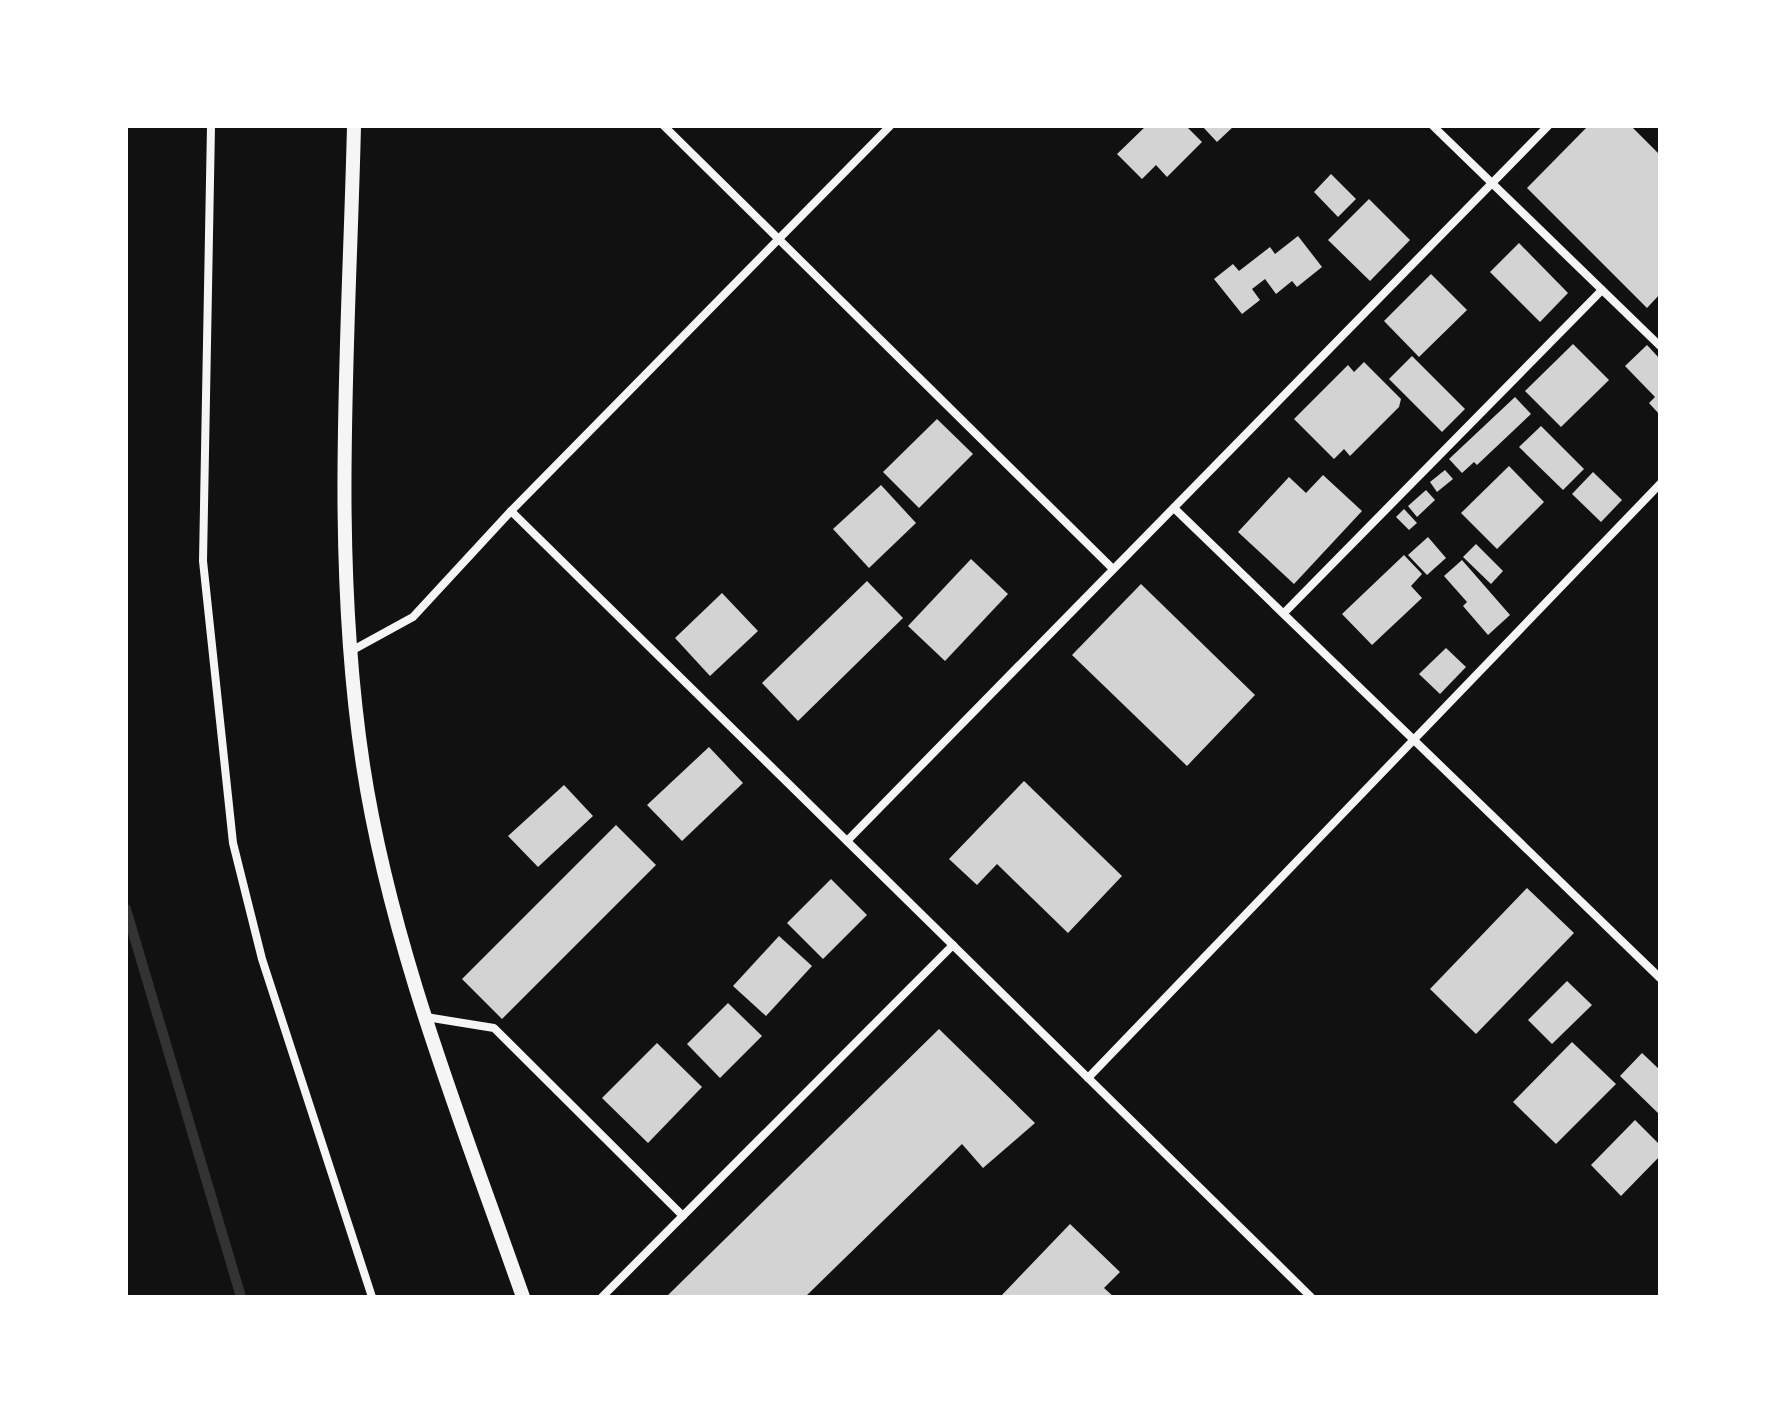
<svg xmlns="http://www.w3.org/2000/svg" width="1786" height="1423" font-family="Merriweather,serif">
	<rect width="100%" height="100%" fill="#111"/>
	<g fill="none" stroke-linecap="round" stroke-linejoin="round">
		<polyline stroke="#333" stroke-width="10" points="126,909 241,1297"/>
	</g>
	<g fill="#d3d3d3">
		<polygon points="1146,126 1186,126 1202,142 1167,177 1156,165 1142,179 1117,154"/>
		<polygon points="1202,126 1234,126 1217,142"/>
		<polygon points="1588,126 1631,126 1660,155 1660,294 1647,308 1527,188"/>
		<polygon points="1331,174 1356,199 1338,217 1314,192"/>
		<polygon points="1369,199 1410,240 1370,281 1328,240"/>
		<polygon points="1298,236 1322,267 1297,287 1292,281 1276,294 1265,279 1252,289 1260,300 1242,314 1214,279 1233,264 1239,271 1270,247 1275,254"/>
		<polygon points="1519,243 1568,293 1540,322 1490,272"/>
		<polygon points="1431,274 1467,310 1419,357 1384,321"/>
		<polygon points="1573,344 1609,380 1561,427 1525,391"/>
		<polygon points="1647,345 1660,359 1660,415 1649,403 1655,397 1625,366"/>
		<polygon points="1412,356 1465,409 1442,432 1389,379"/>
		<polygon points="1364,362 1401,399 1399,407 1350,456 1344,449 1334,459 1294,419 1348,365 1354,372"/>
		<polygon points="1515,397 1531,414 1477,465 1474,462 1462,473 1449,459"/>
		<polygon points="937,419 973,454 919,508 883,472"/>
		<polygon points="1541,426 1584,469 1563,490 1519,447"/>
		<polygon points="1509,466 1544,502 1497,549 1461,513"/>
		<polygon points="1445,470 1453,479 1437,492 1430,482"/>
		<polygon points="1593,472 1622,500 1601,522 1572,494"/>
		<polygon points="1323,475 1362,511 1294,584 1238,532 1289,477 1306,493"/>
		<polygon points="881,485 916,523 869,568 833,529"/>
		<polygon points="1426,490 1435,500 1417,517 1408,506"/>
		<polygon points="1404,509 1417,523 1409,530 1396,517"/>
		<polygon points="1428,537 1446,558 1427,575 1408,555"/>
		<polygon points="1476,544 1503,571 1491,584 1463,557"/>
		<polygon points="1404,555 1422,574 1411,586 1422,598 1372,645 1342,614"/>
		<polygon points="971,559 1008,594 945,661 908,626"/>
		<polygon points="1462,560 1510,615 1488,635 1463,606 1467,602 1444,576"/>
		<polygon points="867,581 903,618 798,721 762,683"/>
		<polygon points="1141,584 1255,695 1187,766 1072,655"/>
		<polygon points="722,593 758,631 710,676 675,638"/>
		<polygon points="1446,648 1466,667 1440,694 1419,674"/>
		<polygon points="709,747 743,783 682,841 647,805"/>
		<polygon points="1024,781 1122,876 1068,933 997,864 977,885 949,859"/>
		<polygon points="564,785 593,816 538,867 508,836"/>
		<polygon points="616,825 656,865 502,1019 462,979"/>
		<polygon points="831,879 867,915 823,959 787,923"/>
		<polygon points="1527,888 1574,933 1476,1034 1430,989"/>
		<polygon points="779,936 812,966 766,1016 733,986"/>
		<polygon points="1567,981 1592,1005 1552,1044 1528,1020"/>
		<polygon points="728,1003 762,1036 720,1078 687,1044"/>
		<polygon points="939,1029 1035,1123 983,1168 962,1144 805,1297 666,1297"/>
		<polygon points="1572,1042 1616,1084 1556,1144 1513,1102"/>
		<polygon points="657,1043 702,1087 648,1143 602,1098"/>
		<polygon points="1642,1053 1660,1070 1660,1115 1620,1076"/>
		<polygon points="1635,1120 1660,1145 1660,1156 1621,1196 1591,1165"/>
		<polygon points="1070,1224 1120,1272 1104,1288 1114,1297 1000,1297"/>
	</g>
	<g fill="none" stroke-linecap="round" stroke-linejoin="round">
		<g stroke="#f5f5f5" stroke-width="8">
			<polyline points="211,126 203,561 233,843 262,959 372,1297"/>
			<polyline points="664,126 1113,569"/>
			<polyline points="1433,126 1660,346"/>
			<polyline points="1174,508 1660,978"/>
			<polyline points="511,511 1311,1297"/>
			<polyline points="1284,613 1602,290"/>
			<polyline points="351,651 413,617 511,511 890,126"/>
			<polyline points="847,841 1548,126"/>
			<polyline points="426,1017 494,1028 683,1216"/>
			<polyline points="1088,1078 1660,484"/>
			<polyline points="602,1297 953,945"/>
		</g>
		<path stroke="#f5f5f5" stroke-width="14" d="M354 126C349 338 331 554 363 765 391 948 462 1123 523 1297"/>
	</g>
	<rect width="1786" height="1423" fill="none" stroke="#ffffff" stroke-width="256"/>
</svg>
